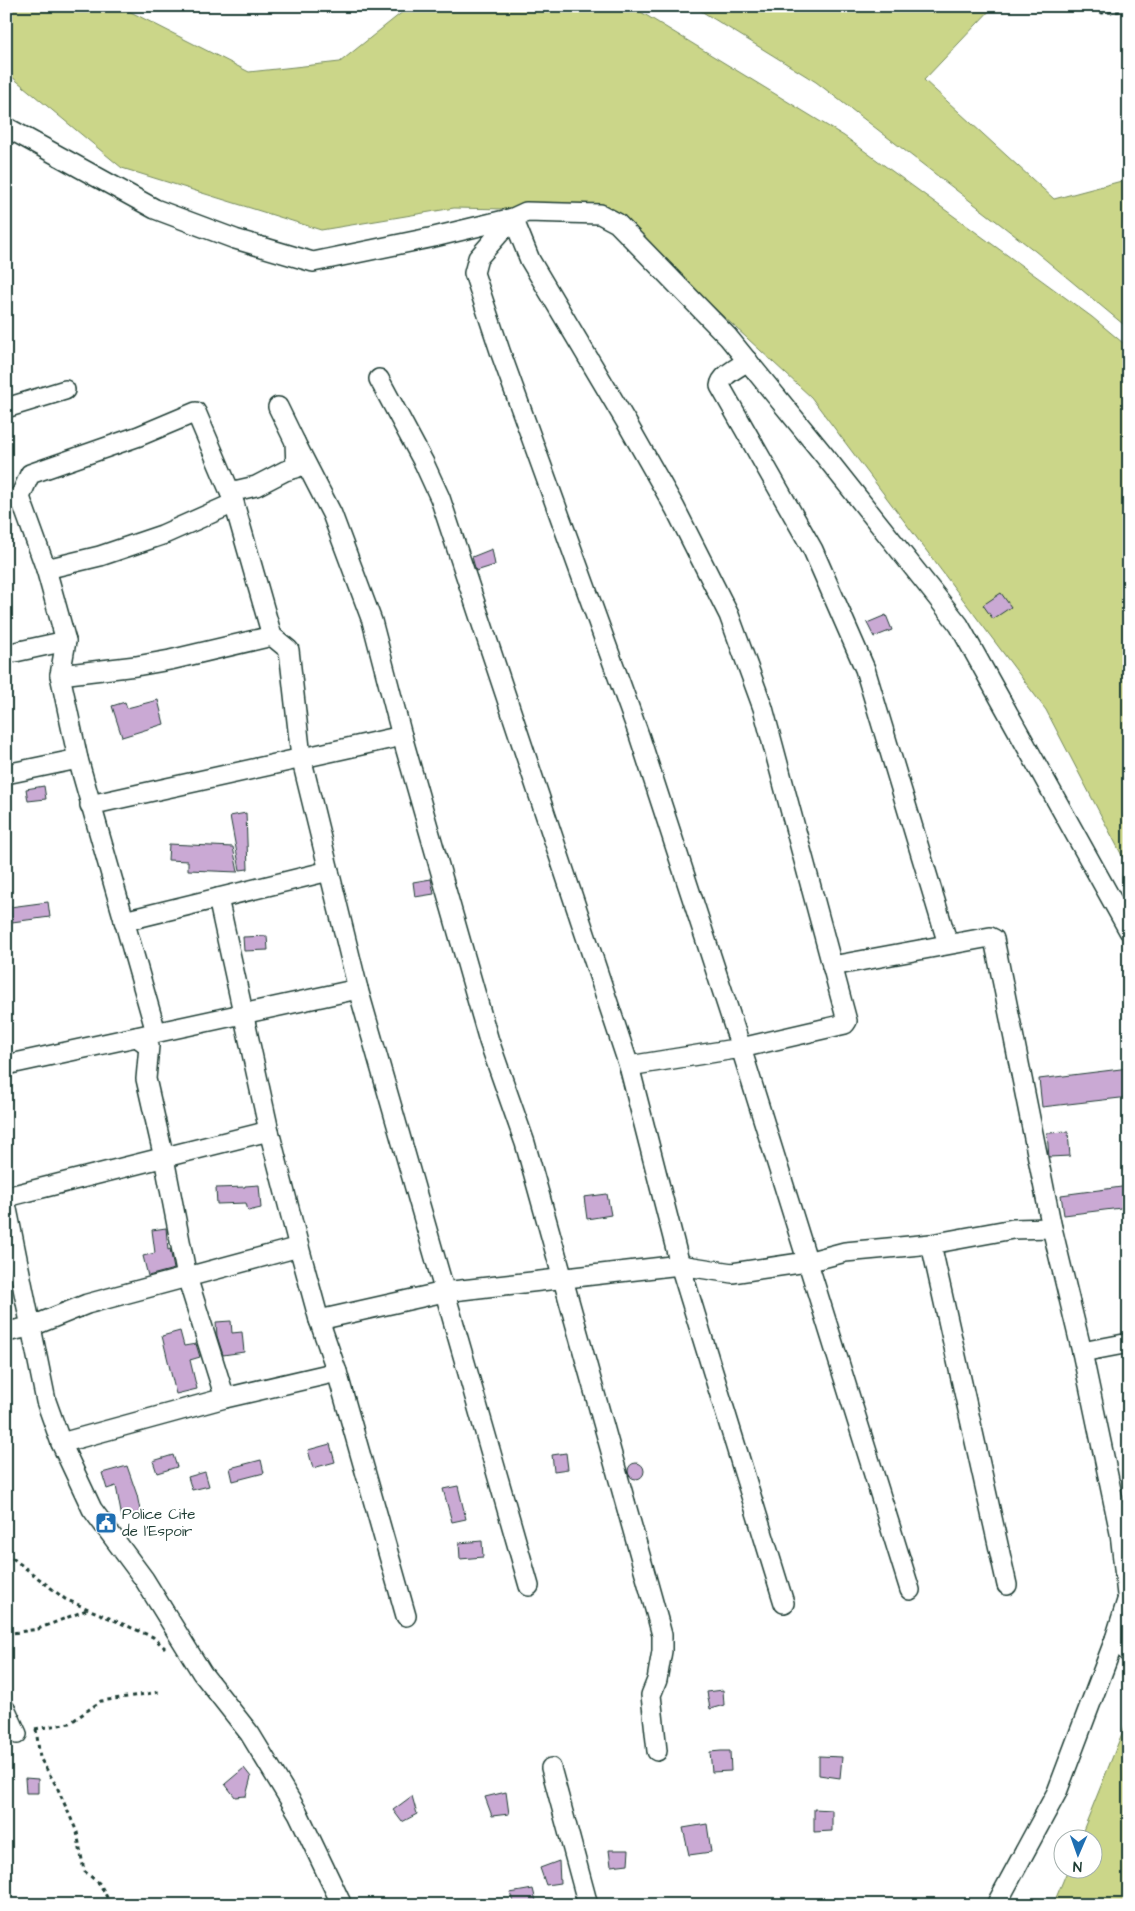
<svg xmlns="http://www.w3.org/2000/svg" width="1135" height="1911" font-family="'Architects Daughter',sans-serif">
	<rect width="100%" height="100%" fill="#fff"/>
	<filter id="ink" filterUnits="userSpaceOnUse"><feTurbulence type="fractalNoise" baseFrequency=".02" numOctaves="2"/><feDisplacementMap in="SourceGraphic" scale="10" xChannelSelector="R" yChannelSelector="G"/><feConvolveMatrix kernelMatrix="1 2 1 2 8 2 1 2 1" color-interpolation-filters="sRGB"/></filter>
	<g filter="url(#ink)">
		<g fill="#cbd689" stroke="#758a5e">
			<polygon points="6,6 119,6 249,72 340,62 410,6 631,6 844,136 1092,317 1129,348 1129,869 1046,710 811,397 609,211 454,208 321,230 122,168 6,72"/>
			<polygon points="693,6 994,6 924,80 1054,199 1129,179 1129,329 1035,251 816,82"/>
			<polygon points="1129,1716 1129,1905 1053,1905 1068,1869 1092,1868 1092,1838 1080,1838"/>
		</g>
		<g fill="#caa9d4" stroke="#1f3d34">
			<polygon points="492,549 495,565 476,571 472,557"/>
			<polygon points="1001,593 1011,607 993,619 983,605"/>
			<polygon points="886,615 892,630 874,637 867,623"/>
			<polygon points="158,700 164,724 122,737 112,706 125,702 127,708"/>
			<polygon points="44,786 46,799 28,801 26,789"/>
			<polygon points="246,813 248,869 240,870 230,816"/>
			<polygon points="169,844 233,847 238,872 188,870 188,861 168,860"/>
			<polygon points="431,879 434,894 415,897 413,882"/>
			<polygon points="48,902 50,917 12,922 10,907"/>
			<polygon points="267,936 268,950 244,951 243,937"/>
			<polygon points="1129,1068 1129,1097 1042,1107 1039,1079"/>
			<polygon points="1068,1132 1070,1156 1049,1157 1047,1133"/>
			<polygon points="259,1185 261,1208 248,1211 246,1203 217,1204 216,1188 245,1187 245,1186"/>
			<polygon points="1129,1186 1129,1207 1064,1215 1061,1195"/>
			<polygon points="607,1194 611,1215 587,1219 584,1197"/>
			<polygon points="166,1228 168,1250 170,1249 174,1269 148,1276 143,1256 155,1253 152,1230"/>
			<polygon points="231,1321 232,1333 242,1332 244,1352 223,1355 217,1336 216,1322"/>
			<polygon points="180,1331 184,1346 196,1344 200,1357 190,1360 197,1389 176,1394 162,1336"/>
			<polygon points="330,1444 335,1462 313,1468 308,1450"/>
			<polygon points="566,1453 568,1469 554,1471 552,1455"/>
			<polygon points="173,1455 177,1467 157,1473 153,1461"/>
			<polygon points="261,1460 264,1473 233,1481 230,1468"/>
			<circle cx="636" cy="1471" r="8"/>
			<polygon points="127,1466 137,1495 141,1515 122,1518 116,1486 107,1489 102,1473"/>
			<polygon points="205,1472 209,1486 192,1490 188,1477"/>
			<polygon points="458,1486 466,1519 452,1522 443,1489"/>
			<polygon points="482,1541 483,1557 460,1559 459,1543"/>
			<polygon points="723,1690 724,1705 710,1709 707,1692"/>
			<polygon points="721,1751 730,1751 731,1771 712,1772 710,1752"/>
			<polygon points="819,1756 842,1757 840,1778 819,1775"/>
			<polygon points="244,1768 251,1777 246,1796 235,1797 225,1784"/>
			<polygon points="25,1778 38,1779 38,1793 26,1793"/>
			<polygon points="506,1792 509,1814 492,1816 485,1797"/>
			<polygon points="412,1796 417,1814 402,1822 393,1810"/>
			<polygon points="814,1809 832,1810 832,1831 814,1832"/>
			<polygon points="707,1824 711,1852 689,1855 683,1828"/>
			<polygon points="609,1850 629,1850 628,1864 611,1866"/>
			<polygon points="559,1861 560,1883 546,1885 540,1868"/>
			<polygon points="533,1889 537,1905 514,1905 510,1893"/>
		</g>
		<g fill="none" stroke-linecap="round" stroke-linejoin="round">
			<g stroke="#1f3d34" stroke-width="22">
				<g id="street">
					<polyline points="6,127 155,209 235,239 313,262 434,237 513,218 526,212 600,214 617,223 728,337 824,455 959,625 1129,931"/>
					<path d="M748 361C739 367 721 375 720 386L813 550 865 669 948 944"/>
					<polyline points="379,379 424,463 440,498 629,1066 680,1265 784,1603"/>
					<polyline points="6,408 65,390"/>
					<polyline points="295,442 332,514 372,621 402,736 489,1041 525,1143 658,1620 662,1635 662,1651 657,1680 651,1695 657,1751"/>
					<polyline points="20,497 46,569 66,641 60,675 78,759 156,1032"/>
					<polyline points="6,501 20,497 30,474 139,436 196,412 230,492"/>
					<polyline points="234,503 272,636 289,650 301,757 358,989 529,1586"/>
					<polyline points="46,569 100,556 162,535 234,503 230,492 256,486 285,471 296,468 295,442 278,407"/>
					<polyline points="6,654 66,641"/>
					<polyline points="60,675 136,666 170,660 272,636"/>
					<polyline points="6,774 78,759"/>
					<polyline points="90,805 402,736"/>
					<polyline points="218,898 269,1131 299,1247 319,1320 337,1372 406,1616"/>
					<polyline points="124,921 329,871"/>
					<polyline points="832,966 990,937 994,939 1052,1228 1082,1352 1120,1533 1127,1595"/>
					<polyline points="137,1037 149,1046 146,1079 164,1158 187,1277 225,1398"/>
					<polyline points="6,1065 358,989"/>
					<polyline points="629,1066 741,1048 845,1024 847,1021 763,708 729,615 675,508 628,425 530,260 513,218 478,258 474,273 500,351 639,735 741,1048 910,1590"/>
					<polyline points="6,1197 269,1131"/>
					<polyline points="6,1204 46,1401 61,1443 92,1509 144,1579 202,1673 250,1734 298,1813 342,1905"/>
					<polyline points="931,1244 1007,1585"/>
					<polyline points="319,1320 444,1292 680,1265 732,1273 807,1262 845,1252 931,1244 1013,1229 1052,1228"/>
					<polyline points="6,1332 30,1327 87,1304 299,1247"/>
					<polyline points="1082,1352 1129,1343"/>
					<polyline points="61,1443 225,1398 337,1372"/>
					<polyline points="1115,1639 1129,1653"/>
					<polyline points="6,1710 17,1734"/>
					<polyline points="551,1768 588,1905"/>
					<polyline points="996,1905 1057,1792 1115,1639 1129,1594"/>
				</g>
			</g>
			<g stroke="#1f3d34" stroke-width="3" stroke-dasharray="4 4" stroke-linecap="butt">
				<polyline points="1095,6 1102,13 1121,11 1129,18"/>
				<polyline points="6,1553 65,1599 153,1637 165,1648"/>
				<polyline points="6,1634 38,1629 89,1609"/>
				<polyline points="35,1729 70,1723 101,1701 159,1692"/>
				<polyline points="36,1729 40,1758 57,1787 77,1832 84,1871 100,1884 111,1905"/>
			</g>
			<use href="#street" stroke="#fff" stroke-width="19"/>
		</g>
	</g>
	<defs>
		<g id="civic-square" transform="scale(1.125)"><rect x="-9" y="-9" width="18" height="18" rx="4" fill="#1f6fb2" stroke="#fff"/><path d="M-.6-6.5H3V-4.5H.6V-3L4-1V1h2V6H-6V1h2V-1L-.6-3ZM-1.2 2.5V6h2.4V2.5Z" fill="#fff"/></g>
	</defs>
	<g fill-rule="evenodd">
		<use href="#civic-square" x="106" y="1523"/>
	</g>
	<g text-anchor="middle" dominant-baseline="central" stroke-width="4" stroke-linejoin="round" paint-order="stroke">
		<g font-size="15" fill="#1f3d34" stroke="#fff" text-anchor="start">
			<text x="122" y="1514">Police Cite<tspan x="122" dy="17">de l'Espoir</tspan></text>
		</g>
	</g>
	<rect width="1135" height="1911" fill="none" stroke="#fff" stroke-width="25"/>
	<rect x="12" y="12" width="1110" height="1886" fill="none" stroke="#1f3d34" stroke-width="2" filter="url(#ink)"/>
	<g transform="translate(1078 1854) rotate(182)"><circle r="24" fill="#ffffff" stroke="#a5b1ae"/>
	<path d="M0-4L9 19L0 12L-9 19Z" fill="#1f6fb2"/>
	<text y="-8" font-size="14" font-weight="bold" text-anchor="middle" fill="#1f3d34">N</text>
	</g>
</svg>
